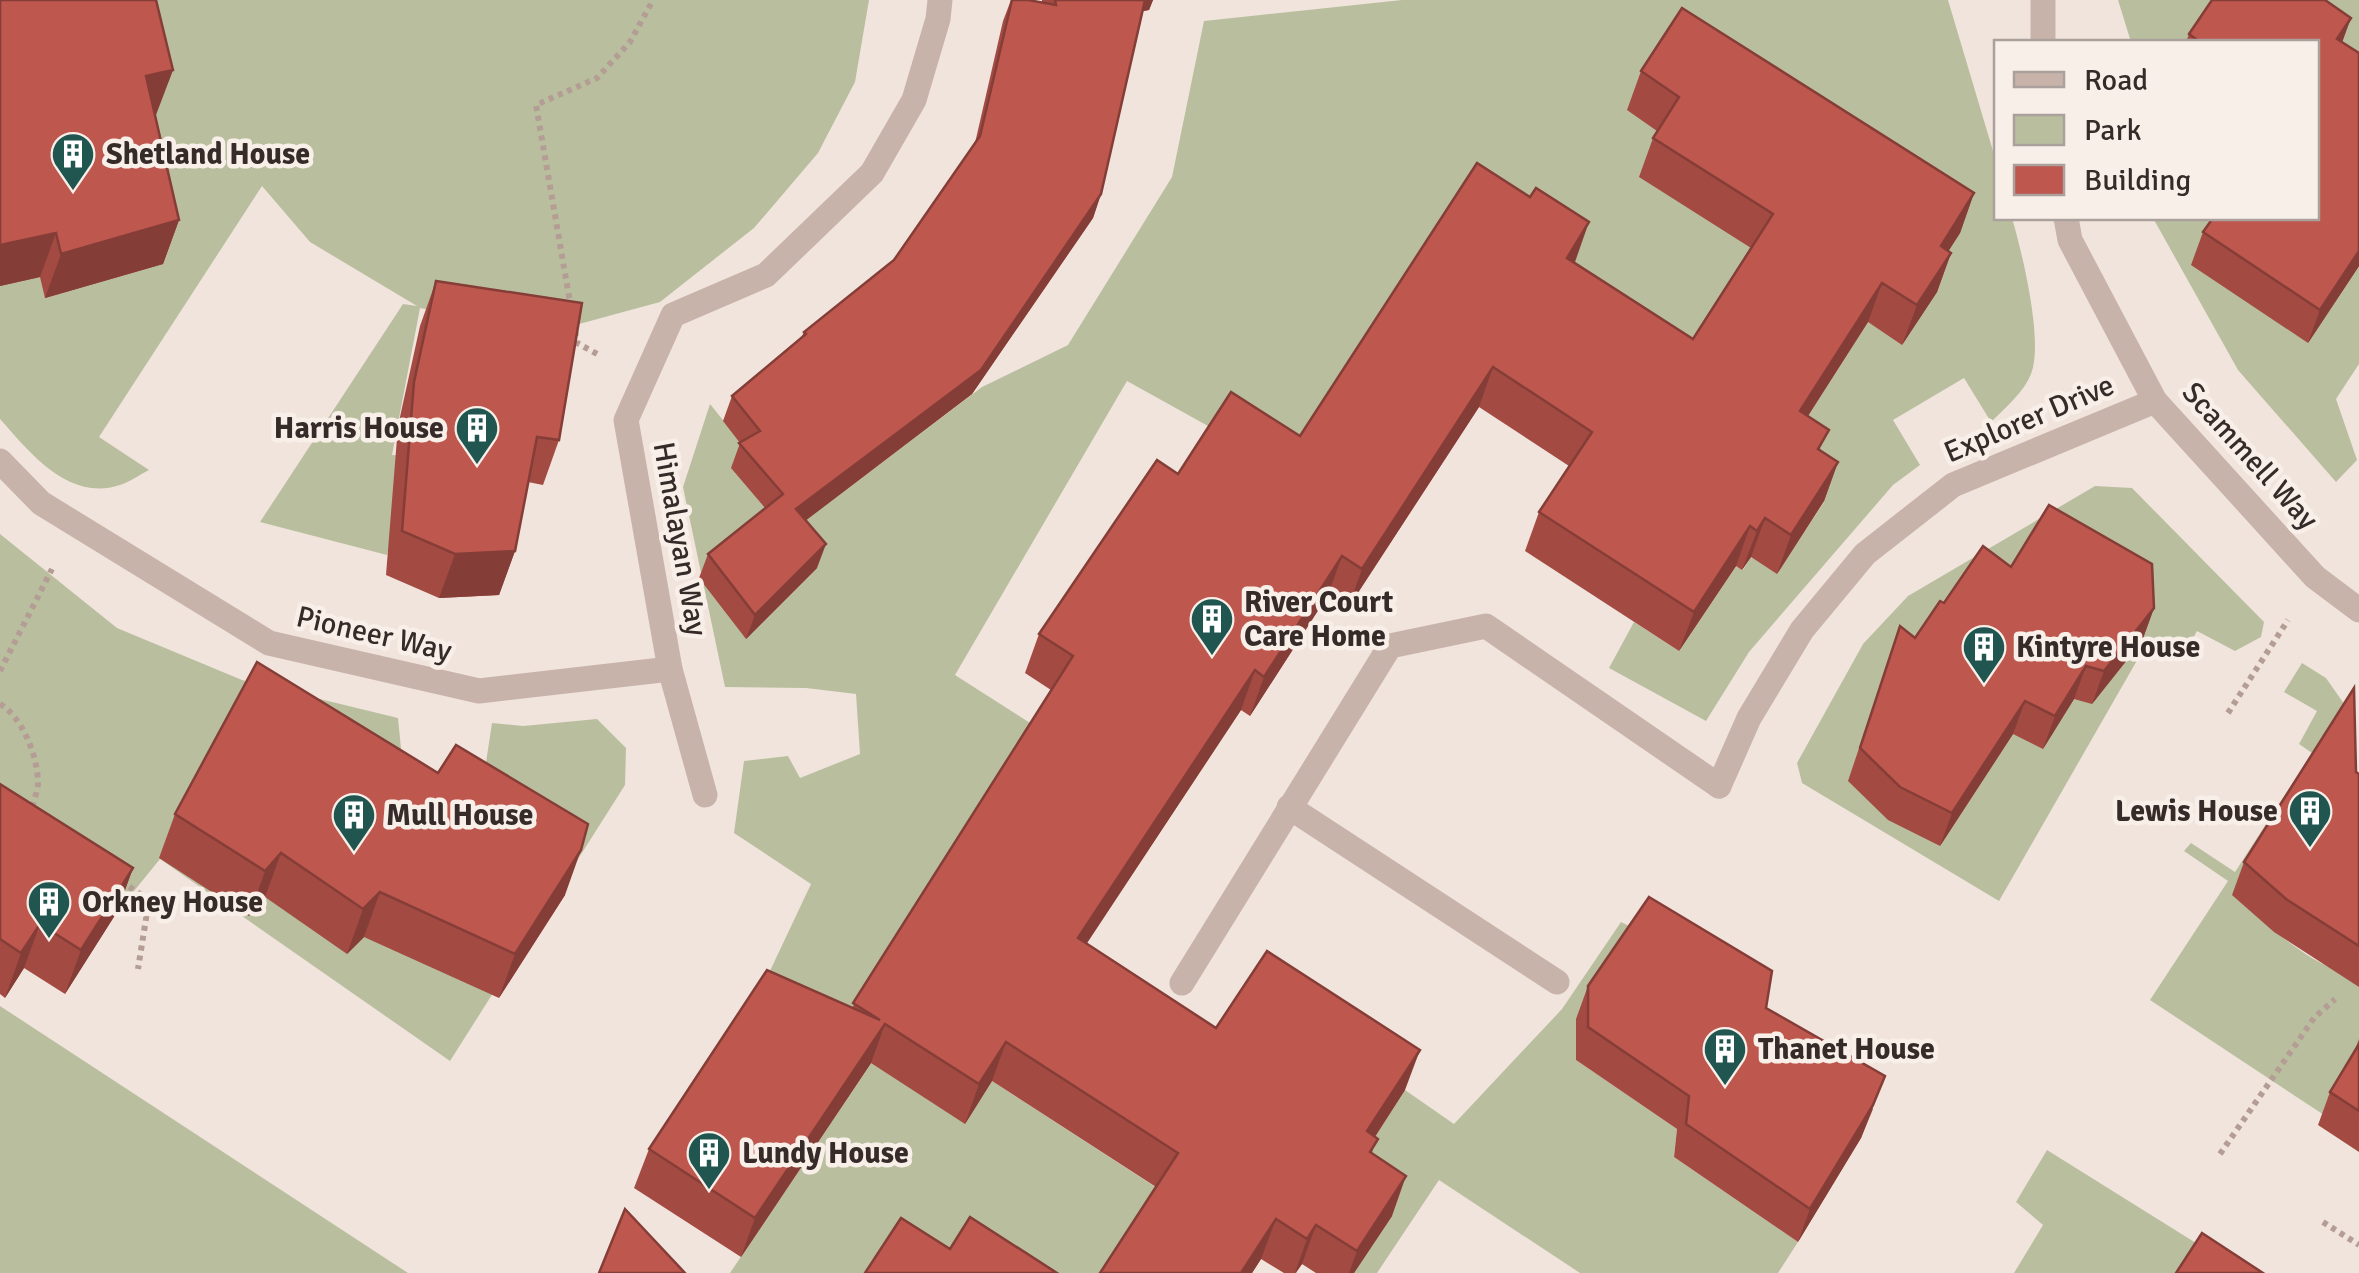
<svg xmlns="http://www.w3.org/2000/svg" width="2359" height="1273" font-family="Signika,sans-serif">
	<rect width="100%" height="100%" fill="#f1e4dd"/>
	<g fill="#b9bf9e">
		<path d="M0 0H869L855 82 818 153 754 228 660 302 546 333 420 308 392 455 411 456 387 555 260 522 403 304 417 306 310 242 262 186 99 437 149 470C139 475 130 482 120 485 69 502 30 453 0 419Z"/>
		<path d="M1402 0H1948L1996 161V218H2012C2022 252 2044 342 2031 374 2024 392 2005 408 1991 422L1964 378 1893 420 1920 465 1893 485 1749 652 1706 721 1609 668 1634 622 1679 651 1736 566 1743 570 1751 557 1777 573 1824 502 1786 450 1868 322 1903 344 1665 136 1758 253 1679 379 1553 297 1286 475 1217 431 1127 381 955 675 1038 728 964 1123 992 1081 1163 1192 1111 1273H730L840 1109 752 1009 811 884 734 833 744 761 788 756 800 778 860 754 856 694 806 688 725 687 683 487 710 404 751 455 864 476 982 387 1068 345 1172 177 1204 21Z"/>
		<polygon points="2118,0 2359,0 2359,364 2336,399 2357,460 2336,482 2238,370 2153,218 2316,218 2316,42 2131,42"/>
		<polygon points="2095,486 2132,488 2264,622 2261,637 2235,651 2197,631 2181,661 2147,643 1999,901 1802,783 1797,763 1863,644 1908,596"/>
		<polygon points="0,534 117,628 242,680 398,718 404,779 484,776 492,723 523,726 597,719 626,748 625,785 450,1061 160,859 117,912 0,839"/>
		<path d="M2302 663 2326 678 2354 718 2242 902C2275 932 2314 968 2359 977V1046L2324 1115 2150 1000 2228 881 2184 851 2191 843 2235 872 2312 753 2299 744 2317 711 2284 692Z"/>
		<polygon points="1621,922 1637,930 1576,1060 1677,1129 1674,1157 1798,1242 1778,1273 1580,1273 1439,1180 1377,1273 1354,1273 1391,1216 1353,1170 1405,1090 1454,1124 1562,1009"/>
		<polygon points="0,1006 408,1273 0,1273"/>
		<polygon points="2047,1150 2220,1258 2185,1273 2014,1273 2043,1225 2016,1202"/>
	</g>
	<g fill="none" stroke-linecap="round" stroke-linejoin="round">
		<g stroke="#b49d94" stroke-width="6" stroke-dasharray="5 5" stroke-linecap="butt">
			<polyline points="571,308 536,105 597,78 630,42 653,0"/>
			<polyline points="575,331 577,343 599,355"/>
			<polyline points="0,671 52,569"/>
			<path d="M0 704C23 718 38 757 38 784 37 792 34 801 32 808"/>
			<polyline points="2228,713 2288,620"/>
			<polyline points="121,881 149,900 138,969"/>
			<polyline points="2220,1154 2314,1018 2335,999"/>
			<polyline points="2323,1222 2359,1245"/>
		</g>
		<g stroke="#c8b3aa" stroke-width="25">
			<polyline points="1289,807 1557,982"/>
			<polyline points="1182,983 1390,646 1486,626 1719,786"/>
		</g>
		<g stroke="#c8b3aa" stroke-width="25">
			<polyline points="2043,42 2043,0"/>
			<polyline points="2066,218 2070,240 2155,401 2315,577 2359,610"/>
			<polyline points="0,461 41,503 269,643 479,691 670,669"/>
			<polyline points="1719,786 1749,718 1802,630 1865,554 1953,485 2155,401"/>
			<polyline points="705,795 670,669 626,420 673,315 766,275 872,173 914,100 938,19 940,0"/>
		</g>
	</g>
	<g fill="#a34b43">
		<polygon points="1011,0 1042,3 1042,0 1153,0 1149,10 1142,11 1101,194 1093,218 972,394 806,520 817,568 746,639 699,578 708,554 765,508 731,468 740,443 723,421 732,396 801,338 804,332 894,260 975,143 1003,21"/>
		<polygon points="2189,34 2342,42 2359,266 2308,343 2191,265 2203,232 2316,218 2316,42 2186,42"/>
		<polygon points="173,70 155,115 179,220 163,264 45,298 40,277 0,286"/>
		<polygon points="1641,71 1974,193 1960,233 1948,251 1951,253 1937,292 1902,345 1868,322 1808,416 1821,451 1838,462 1824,501 1777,574 1751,557 1742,570 1736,566 1679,651 1525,551 1539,512 1569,466 1479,407 1348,608 1328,595 1250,716 1241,710 1086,944 1216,1028 1405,1090 1375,1137 1372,1154 1392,1216 1354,1273 1316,1273 1302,1264 1296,1273 1284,1273 1261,1259 1252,1273 1100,1273 1156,1187 992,1081 965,1124 871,1063 741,1257 634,1188 649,1149 852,1008 1051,690 1025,673 1039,634 1178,474 1300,436 1574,262 1693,339 1751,248 1639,177 1653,138 1657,131 1627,110"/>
		<polygon points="436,281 559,440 543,485 528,482 515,551 499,595 439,598 386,575 398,426 420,326"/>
		<polygon points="2011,567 2154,608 2142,641 2092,704 2074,699 2043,749 2013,734 1940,846 1888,820 1848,781 1900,626 1915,638 1944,603"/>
		<polygon points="2356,772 2359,774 2359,987 2274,932 2232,895 2244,862"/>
		<polygon points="0,784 133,868 117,912 65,994 24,968 5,998 0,994"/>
		<polygon points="175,814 565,895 499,998 364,937 347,954 265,897 249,916 159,858"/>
		<polygon points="1588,986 1766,1008 1873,1109 1861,1138 1798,1242 1674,1157 1677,1129 1576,1060 1576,1019"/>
		<polygon points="2359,1039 2359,1152 2318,1125 2330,1092 2354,1053"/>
	</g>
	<g fill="#853d37">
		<polygon points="1143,0 1153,0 1149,10 1139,12"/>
		<polygon points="2351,18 2339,51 2337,39"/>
		<polygon points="173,70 156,115 130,120 146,76"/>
		<polygon points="1974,193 1960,233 1927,285 1941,246"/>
		<polygon points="1101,194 1093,218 972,394 788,534 796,509"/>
		<polygon points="179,220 163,264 45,298 61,254"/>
		<polygon points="1589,222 1575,262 1553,297 1567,258"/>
		<polygon points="56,233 40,277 0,286 0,245"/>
		<polygon points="2359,251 2359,266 2308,343 2320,310"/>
		<polygon points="1951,253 1937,292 1902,345 1917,305"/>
		<polygon points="1882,283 1868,322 1786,450 1800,411"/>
		<polygon points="1493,367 1479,407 1348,608 1362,569"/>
		<polygon points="1838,462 1824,501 1777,574 1791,535"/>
		<polygon points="1765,518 1751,557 1742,570 1757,531"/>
		<polygon points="1750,526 1736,566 1679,651 1694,612"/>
		<polygon points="826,544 817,568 746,639 755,615"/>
		<polygon points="515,551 499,595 439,598 455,554"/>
		<polygon points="1342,556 1328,595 1250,716 1264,677"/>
		<polygon points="2154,608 2142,641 2092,704 2104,671"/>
		<polygon points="2086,666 2074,699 2043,749 2055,716"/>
		<polygon points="1255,670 1241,710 1064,978 1078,938"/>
		<polygon points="2025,701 2013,734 1940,846 1952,813"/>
		<polygon points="581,850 565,895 499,998 515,954"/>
		<polygon points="281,853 265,897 249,916 265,871"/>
		<polygon points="133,868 117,912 65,994 81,950"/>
		<polygon points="380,892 364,937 347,954 363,909"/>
		<polygon points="40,924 24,968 5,998 21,953"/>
		<polygon points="885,1024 871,1063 741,1257 755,1218"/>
		<polygon points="1006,1042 992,1081 965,1124 979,1084"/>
		<polygon points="1420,1050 1405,1090 1353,1170 1367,1131"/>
		<polygon points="1885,1076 1861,1138 1798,1242 1810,1209"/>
		<polygon points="1406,1176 1392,1216 1354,1273 1349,1273 1357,1251"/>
		<polygon points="1276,1219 1261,1259 1252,1273 1241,1273"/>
		<polygon points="1316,1225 1302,1264 1295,1273 1307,1239"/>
	</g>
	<g fill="#be574e" stroke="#853d37" stroke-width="2.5">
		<polygon points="0,0 156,0 173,70 146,76 179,220 61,254 56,233 0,245"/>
		<polygon points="1012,0 1028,0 1056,5 1055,0 1145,0 1101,194 981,370 796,509 826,544 755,615 708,554 783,494 739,443 760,431 732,396 806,334 804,332 894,260 980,136"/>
		<polygon points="2212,0 2325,0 2351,18 2337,39 2359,53 2359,251 2320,310 2203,232 2213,218 2316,218 2316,42 2200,42 2189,34"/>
		<polygon points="1682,8 1974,193 1941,246 1951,253 1917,305 1882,283 1800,411 1829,430 1818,449 1838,462 1791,535 1765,518 1757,531 1750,526 1694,612 1539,512 1592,432 1493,367 1362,569 1342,556 1264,677 1255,670 1078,938 1216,1028 1267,951 1420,1050 1367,1131 1378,1139 1370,1152 1406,1176 1357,1251 1316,1225 1307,1239 1276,1219 1241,1273 1100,1273 1178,1153 1006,1042 979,1084 885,1024 755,1218 649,1149 767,970 880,1020 853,1003 1073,656 1039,634 1157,460 1178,474 1231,392 1300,436 1477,163 1530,197 1536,188 1589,222 1567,258 1693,339 1773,214 1653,138 1679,97 1641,71"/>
		<polygon points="436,281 582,303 559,440 537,437 515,551 455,554 402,531 414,382"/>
		<polygon points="2049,505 2152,564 2154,608 2104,671 2086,666 2055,716 2025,701 1952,813 1900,787 1860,748 1900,626 1915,638 1940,601 1944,603 1983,546 2011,567"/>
		<polygon points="257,662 438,773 456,745 588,824 581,850 515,954 380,892 363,909 281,853 265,871 175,814"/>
		<polygon points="2354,688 2356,772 2359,774 2359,946 2286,899 2244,862"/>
		<polygon points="0,784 133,868 81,950 40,924 21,953 0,939"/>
		<polygon points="1649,897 1772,971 1766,1008 1885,1076 1873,1105 1810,1209 1686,1124 1689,1096 1588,1027 1588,986"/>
		<polygon points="2359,1044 2359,1111 2330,1092"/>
		<polygon points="625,1209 685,1273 599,1273"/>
		<polygon points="970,1217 1057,1273 865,1273 901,1218 950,1249"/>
		<polygon points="2202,1233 2263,1273 2176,1273"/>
	</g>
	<defs>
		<g id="building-pin" transform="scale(2.25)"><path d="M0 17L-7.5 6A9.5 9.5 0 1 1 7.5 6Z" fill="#215550" stroke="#f9efe9"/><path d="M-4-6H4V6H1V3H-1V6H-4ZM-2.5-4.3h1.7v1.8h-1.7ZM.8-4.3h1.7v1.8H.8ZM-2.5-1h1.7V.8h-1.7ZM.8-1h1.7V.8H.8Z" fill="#fff"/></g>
	</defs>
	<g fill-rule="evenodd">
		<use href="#building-pin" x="73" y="154"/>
		<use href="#building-pin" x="477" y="428"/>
		<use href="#building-pin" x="1212" y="619"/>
		<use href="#building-pin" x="1984" y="647"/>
		<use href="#building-pin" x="2310" y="811"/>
		<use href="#building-pin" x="354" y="815"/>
		<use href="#building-pin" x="49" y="902"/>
		<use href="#building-pin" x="1725" y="1049"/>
		<use href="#building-pin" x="709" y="1153"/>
	</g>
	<g text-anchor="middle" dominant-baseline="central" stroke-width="9" stroke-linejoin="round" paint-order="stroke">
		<g font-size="30" font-weight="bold" fill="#362b29" stroke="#f9efe9" text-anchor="start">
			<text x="106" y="154">Shetland House</text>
			<text x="444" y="428" text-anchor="end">Harris House</text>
			<text x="1244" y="602">River Court<tspan x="1244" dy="34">Care Home</tspan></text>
			<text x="2016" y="647">Kintyre House</text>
			<text x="2278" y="811" text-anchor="end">Lewis House</text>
			<text x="386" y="815">Mull House</text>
			<text x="82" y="902">Orkney House</text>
			<text x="1758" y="1049">Thanet House</text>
			<text x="742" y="1153">Lundy House</text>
		</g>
		<g font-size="30" fill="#362b29" stroke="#f9efe9">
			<text transform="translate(2029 419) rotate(-23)">Explorer Drive</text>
			<text transform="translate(2250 456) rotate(48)">Scammell Way</text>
			<text transform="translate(680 539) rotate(80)">Himalayan Way</text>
			<text transform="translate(374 634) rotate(13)">Pioneer Way</text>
		</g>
	</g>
	<rect x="1994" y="40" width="325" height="180" fill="#f9efe9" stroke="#aba19c" stroke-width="2.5"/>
	<rect x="2014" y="72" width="50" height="15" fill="#c8b3aa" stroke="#aba19c" stroke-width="2.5"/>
	<text x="2084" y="90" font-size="30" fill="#362b29">Road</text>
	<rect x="2014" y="115" width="50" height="30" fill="#b9bf9e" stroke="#aba19c" stroke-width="2.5"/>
	<text x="2084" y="140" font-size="30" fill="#362b29">Park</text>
	<rect x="2014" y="165" width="50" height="30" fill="#be574e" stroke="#aba19c" stroke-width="2.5"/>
	<text x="2084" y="190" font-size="30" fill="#362b29">Building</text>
</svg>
